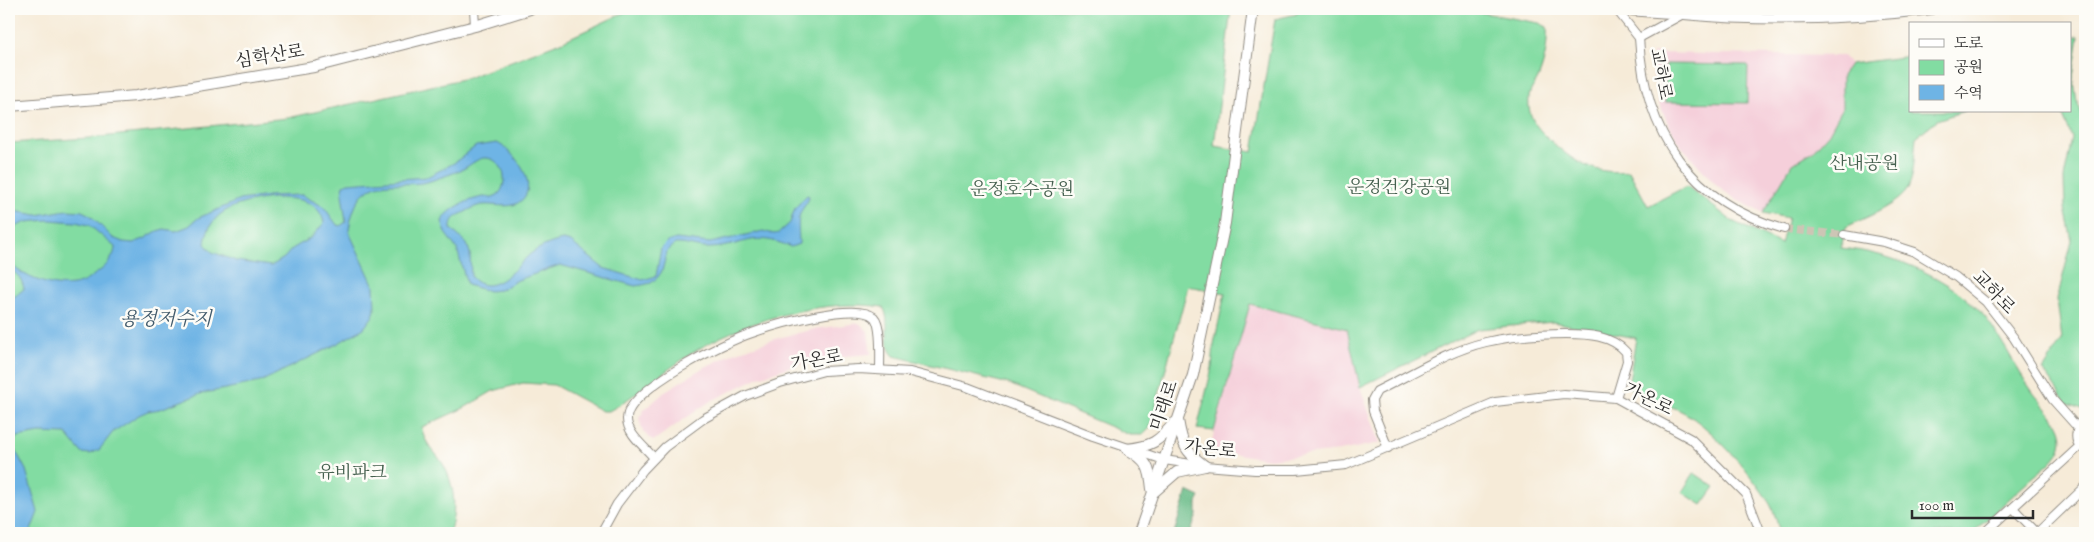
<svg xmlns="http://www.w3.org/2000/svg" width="2094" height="542" font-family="'IM FELL English','Noto Serif KR',serif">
	<rect width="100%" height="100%" fill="#fdfcf7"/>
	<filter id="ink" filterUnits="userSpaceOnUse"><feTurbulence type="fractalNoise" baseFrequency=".02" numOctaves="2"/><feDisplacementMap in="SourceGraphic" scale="10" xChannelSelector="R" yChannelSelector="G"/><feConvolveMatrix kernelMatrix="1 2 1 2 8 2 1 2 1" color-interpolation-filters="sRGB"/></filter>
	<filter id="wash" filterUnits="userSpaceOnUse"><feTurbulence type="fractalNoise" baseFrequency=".0096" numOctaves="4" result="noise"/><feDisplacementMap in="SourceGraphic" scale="20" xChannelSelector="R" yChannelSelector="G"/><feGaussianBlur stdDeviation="1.12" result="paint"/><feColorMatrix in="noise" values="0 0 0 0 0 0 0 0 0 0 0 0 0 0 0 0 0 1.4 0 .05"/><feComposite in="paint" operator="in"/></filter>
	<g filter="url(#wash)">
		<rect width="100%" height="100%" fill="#f6ebd8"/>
		<g fill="#f5cfda">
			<polygon points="1652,53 1843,56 1850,64 1842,76 1842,109 1829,133 1812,152 1792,164 1763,213 1737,200 1718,187 1682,147 1669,126 1659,103 1652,70"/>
			<polygon points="1249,304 1347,329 1360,387 1380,443 1340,451 1269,459 1211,450 1214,431"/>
			<polygon points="859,323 868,331 871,354 846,356 792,366 759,377 709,402 653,441 643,432 639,418 644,410 667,390 701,369 734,353 778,338 815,329"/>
		</g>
		<g fill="#82dca2" stroke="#568466">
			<path d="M632 9H1231L1214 146 1253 152 1275 19 1297 14V9H1462L1539 23 1547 27C1548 44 1545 61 1539 76 1536 84 1530 89 1529 97 1527 117 1537 128 1550 140 1574 163 1595 175 1629 171L1648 206 1687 186 1732 221 1781 244 1788 218 1763 213 1792 164 1812 152 1829 133 1842 109V76L1850 64 1910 56V111H1964L1937 120 1916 137C1914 153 1915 174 1908 188 1900 205 1862 219 1846 227L1841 248C1892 253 1951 277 1985 317 2003 340 2015 367 2032 391 2044 408 2069 426 2060 449 2055 461 2040 471 2031 479 2011 497 1992 515 1972 533H1780C1777 524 1775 512 1770 504 1753 476 1712 427 1683 412 1665 402 1643 401 1628 386L1636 338 1553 322 1478 329 1360 387 1347 329 1250 304 1214 431 1197 429 1212 368 1214 344 1225 293 1188 286 1150 428 1143 435H1130L1009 384 894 356C881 343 892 322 883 307 829 299 762 316 713 341 695 350 678 363 662 374 644 386 628 401 609 411H602L554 385 523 383 493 391 464 408 422 427C423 440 431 448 439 458 454 478 458 509 449 533H9V143L90 138 288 118 467 78 561 42Z"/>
			<polygon points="2079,36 2073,76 2077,101 2085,122 2085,410 2066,403 2043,370 2062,340 2057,299 2072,241 2065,208 2064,179 2072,138 2061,111 2070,111 2070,37"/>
			<polygon points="1666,64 1748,65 1747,103 1665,102"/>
			<polygon points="1694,473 1715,487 1702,505 1682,492"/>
		</g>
		<polygon fill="#69bc88" stroke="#4a745a" points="1187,491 1200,497 1197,503 1197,515 1190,533 1174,533"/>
		<path fill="#6eb4e5" stroke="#4c7088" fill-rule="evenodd" d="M497 143C515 151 544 190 516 204 506 208 493 204 482 205 474 206 468 211 461 214 453 218 451 220 451 229L467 244 470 253 471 277C490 299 514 270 527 257 535 249 551 242 563 240L571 242 603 268 643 280 656 276 661 248 667 242 676 239 710 243 763 231 774 234 779 233 790 223 795 208 807 195 809 196C809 203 802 207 800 214 797 222 799 235 799 244L791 247C751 230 747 246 710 248 698 249 687 243 675 244L667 252 662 271 658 277 651 283 642 285 635 286 560 265 518 280 500 290 489 291 467 285 457 249 445 233 442 221C449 208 469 199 484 197 487 197 492 198 495 196 501 194 504 186 504 180 505 171 498 159 487 158 478 157 471 165 463 169 452 174 439 178 427 182 407 187 381 178 364 193 356 199 349 222 349 232L374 286 375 310 373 316 364 328 335 345 260 382 200 394 160 409 148 411 139 415 113 432 99 450 90 454 82 453 66 434 40 433 17 437 12 444 26 470 38 512 30 533H9V301L24 289C22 279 18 274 9 269V263C26 279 58 291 81 283 89 280 94 274 101 270 107 265 115 256 115 247L89 225 75 222 49 220 26 222 9 230V210L37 215 67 210 82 211 90 215 113 238 123 242 133 243 144 239 157 231 164 229 176 231 189 226 198 218 240 200 269 196 302 195 324 207 337 225 340 226 346 222 342 194 344 185 348 183 427 177 454 163 476 146ZM272 198C293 198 319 198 324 223L312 237 292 249 284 258 271 266 236 261 212 252 205 244C208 208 243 202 272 198Z"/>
	</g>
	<g filter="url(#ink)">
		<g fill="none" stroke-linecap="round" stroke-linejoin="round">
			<polyline stroke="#cdc5b5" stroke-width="8" stroke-dasharray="8 4" stroke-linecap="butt" points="1784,229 1844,235"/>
			<g stroke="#908b82" stroke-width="10">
				<g id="street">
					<polyline points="474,9 475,26"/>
					<polyline points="1616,9 1639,38 1683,14"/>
					<path d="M1639 38C1644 132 1691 203 1784 229"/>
					<polyline points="1844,235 1884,242 1915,252 1956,277 1986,302 2014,338 2053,400 2079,429"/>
					<path d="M2085 425 2077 431C2075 439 2077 446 2085 449"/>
					<path d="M1388 448 1373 411 1372 400 1377 391C1412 374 1448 351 1486 342 1513 336 1539 334 1566 334 1588 334 1611 335 1626 352L1627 361 1616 398"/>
					<path d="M654 458C646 448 626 433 627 418 628 389 725 342 752 333 774 325 856 301 874 317 882 325 880 358 880 369"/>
					<polyline points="2013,508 2037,533"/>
					<polyline points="601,533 617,504 643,470 665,447 703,419 745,396 780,383 824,371 858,369 910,372 967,387 1093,436 1164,460 1205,466 1255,470 1296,470 1346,465 1495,402 1564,394 1616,398 1691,439 1746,494 1761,533"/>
					<polyline points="1985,533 2080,446"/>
					<polyline points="2037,533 2085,487"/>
				</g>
			</g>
			<g stroke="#908b82" stroke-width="12">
				<g id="secondary">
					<path d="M1623 9C1644 12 1664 12 1684 14 1766 22 1850 19 1931 9"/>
					<polyline points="9,106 136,96 314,67 475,26 530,9"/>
					<path d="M1178 420C1182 444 1185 452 1205 466"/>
					<path d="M1127 449C1152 446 1158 442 1174 423"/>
					<path d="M1127 449C1147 460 1150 467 1152 489"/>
					<polyline points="1154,492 1177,472 1205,466"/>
					<polyline points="1139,533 1193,375 1225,223 1253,9"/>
				</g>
			</g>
			<use href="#street" stroke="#fff" stroke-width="8"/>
			<use href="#secondary" stroke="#fff" stroke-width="10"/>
		</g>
	</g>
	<g text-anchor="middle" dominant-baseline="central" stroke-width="5" stroke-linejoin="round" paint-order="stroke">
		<g font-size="18" fill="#2b2b2b" stroke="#fdfcf7">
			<text transform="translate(270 57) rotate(-9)">심학산로</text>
			<text transform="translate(1660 74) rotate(79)">교하로</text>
			<text transform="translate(1993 293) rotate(46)">교하로</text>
			<text transform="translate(817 361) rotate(-10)">가온로</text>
			<text transform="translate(1648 400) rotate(26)">가온로</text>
			<text transform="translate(1165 406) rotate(-71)">미래로</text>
			<text transform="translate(1210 450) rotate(6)">가온로</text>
		</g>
		<g font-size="18" fill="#45604f" stroke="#fdfcf7">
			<text x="1864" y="164">산내공원</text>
			<text x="1399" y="188">운정건강공원</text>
			<text x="1022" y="190">운정호수공원</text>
			<text x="352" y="473">유비파크</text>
		</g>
		<g font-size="19" font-style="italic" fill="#425b6c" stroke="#fdfcf7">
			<text x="166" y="320">용정저수지</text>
		</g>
	</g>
	<rect width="2094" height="542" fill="none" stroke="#fdfcf7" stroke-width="30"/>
	<rect x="1909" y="22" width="162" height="90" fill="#fdfcf7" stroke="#a9a8a5"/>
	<rect x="1919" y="39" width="25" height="8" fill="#ffffff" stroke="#a9a8a5"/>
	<text x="1954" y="48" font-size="15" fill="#2b2b2b">도로</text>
	<rect x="1919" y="60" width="25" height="15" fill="#82dca2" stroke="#a9a8a5"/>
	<text x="1954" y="72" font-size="15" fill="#2b2b2b">공원</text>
	<rect x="1919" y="85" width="25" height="15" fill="#6eb4e5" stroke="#a9a8a5"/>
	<text x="1954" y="98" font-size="15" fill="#2b2b2b">수역</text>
	<path d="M1912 510v8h121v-8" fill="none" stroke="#2b2b2b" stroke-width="2.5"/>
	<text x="1919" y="510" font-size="15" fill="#2b2b2b" stroke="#fdfcf7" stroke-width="4" paint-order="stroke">100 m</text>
</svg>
